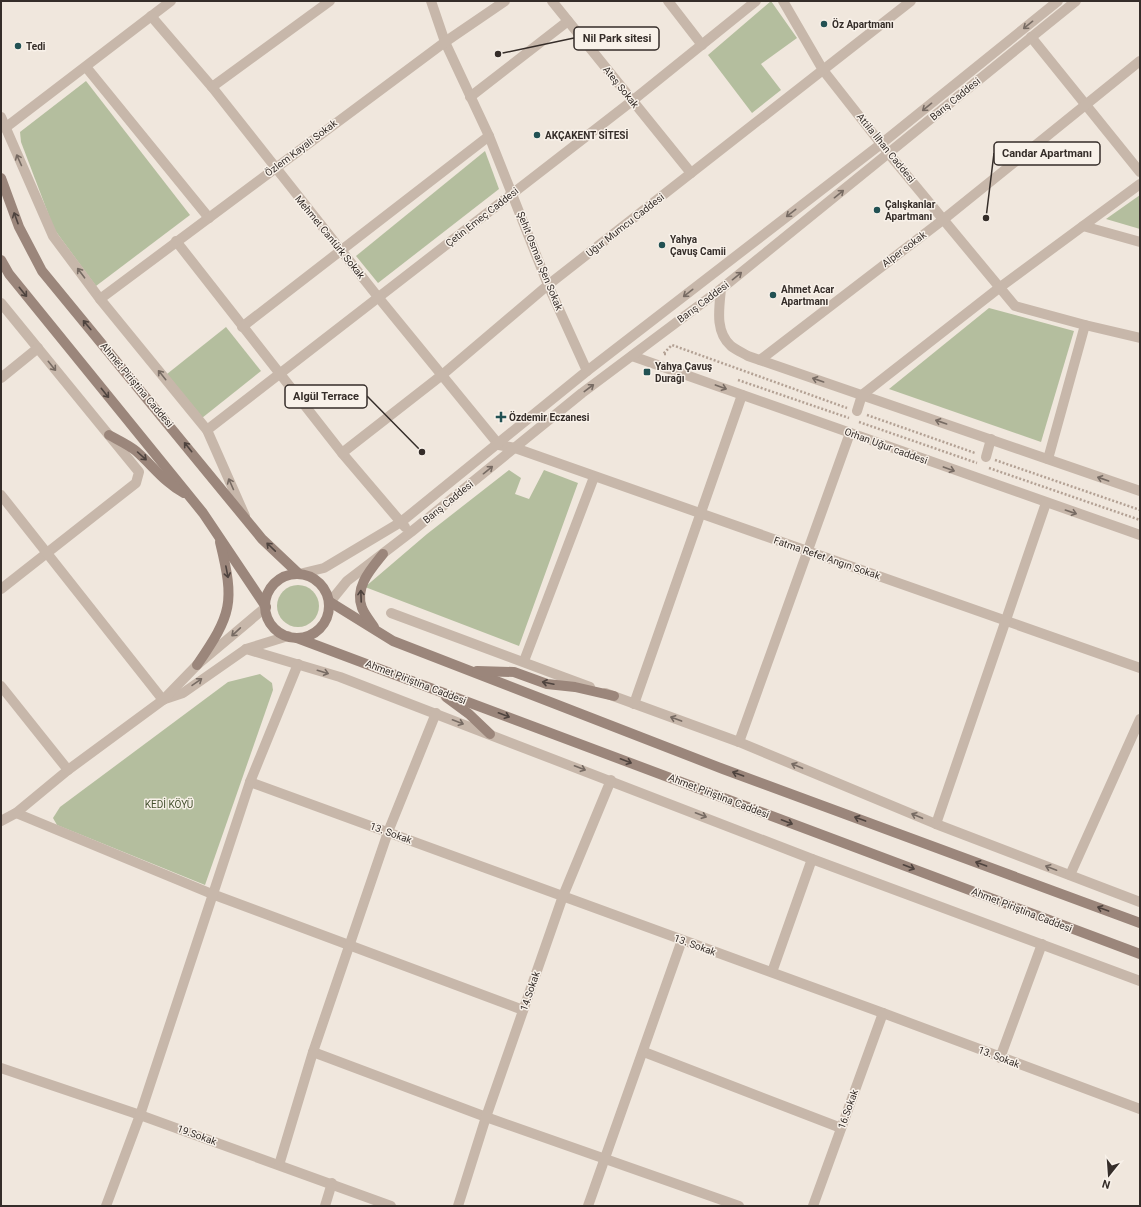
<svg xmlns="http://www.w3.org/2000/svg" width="1141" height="1207" font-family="Roboto,sans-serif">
	<rect width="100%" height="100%" fill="#f0e7dd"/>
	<g fill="#b4be9e">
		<polygon points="771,1 797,38 761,64 781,90 752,113 708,55"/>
		<polygon points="86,81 190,215 96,286 54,229 21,142 20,132"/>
		<polygon points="485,151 499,189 378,283 356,256"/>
		<polygon points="1140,195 1140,229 1106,219"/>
		<polygon points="989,308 1074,331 1041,442 889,389"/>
		<polygon points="226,327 261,371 202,418 167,374"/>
		<polygon points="509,470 521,478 515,494 529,499 544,470 578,483 519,646 365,587 427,534"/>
		<circle cx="298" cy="606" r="21"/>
		<polygon points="260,674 272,683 273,690 205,885 57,825 53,818 60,807 228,682"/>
	</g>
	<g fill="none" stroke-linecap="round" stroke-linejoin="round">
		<g stroke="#b3a194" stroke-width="2.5" stroke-dasharray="2 2" stroke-linecap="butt">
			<polyline points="666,354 663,354 672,345 847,408"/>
			<polyline points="738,380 849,418"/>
			<polyline points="867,415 975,453"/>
			<polyline points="859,422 977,463"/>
			<polyline points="995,460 1140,510"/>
			<polyline points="989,468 1140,520"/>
		</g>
		<g stroke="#c7b7aa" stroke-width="10">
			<polyline points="431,1 445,42 489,136 548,285 587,371"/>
			<polyline points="552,1 691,173"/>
			<polyline points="668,1 702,45"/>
			<polyline points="783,1 823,70 889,154 1015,306 1085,325 1140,338"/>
			<polyline points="151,16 212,87 378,297 499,445 515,448 1140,668"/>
			<polyline points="1031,37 1140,172"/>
			<polyline points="86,67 209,218"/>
			<polyline points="212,87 330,1"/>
			<polyline points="470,97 568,21"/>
			<polyline points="1,117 53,236 100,299 207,430 245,516"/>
			<polyline points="5,128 171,1"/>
			<polyline points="1083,226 1140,242"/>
			<polyline points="176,241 342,453 405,527"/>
			<path d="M721 289C719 309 715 332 731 346 736 350 743 353 748 356L1140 491"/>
			<polyline points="100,299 445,42 505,1"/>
			<polyline points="1,303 139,472 136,483 1,589"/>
			<polyline points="242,327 489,136"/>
			<polyline points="632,356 1140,535"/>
			<polyline points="760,360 944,219 1140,61"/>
			<polyline points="1,378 38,348"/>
			<polyline points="857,411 862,395 999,288 1140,184"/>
			<polyline points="207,430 632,101 756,1"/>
			<polyline points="342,453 442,375 548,285 911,1"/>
			<polyline points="986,457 991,439"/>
			<polyline points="1048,459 1085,325"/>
			<polyline points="1,495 163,700"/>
			<polyline points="299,574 324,568 401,522 587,371 881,144 1058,1"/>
			<polyline points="330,602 347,581 411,532 582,393 721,289 1076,1"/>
			<polyline points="391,613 590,687"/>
			<polyline points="246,649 340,677 812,859 1140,981"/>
			<polyline points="524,661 594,477"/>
			<polyline points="1,686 68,770"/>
			<polyline points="605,693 739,742 936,824 1140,902"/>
			<polyline points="165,699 183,693 246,649 288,636"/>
			<polyline points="634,704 742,395"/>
			<polyline points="739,742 850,433"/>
			<polyline points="250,782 883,1013 1140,1109"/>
			<polyline points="16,813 212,894 523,1010"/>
			<polyline points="1,821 16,813 68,770 163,700 197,665 266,607"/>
			<polyline points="936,824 1046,503"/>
			<polyline points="1070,875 1140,719"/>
			<polyline points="772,972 812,859"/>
			<polyline points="313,1052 486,1117 739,1206"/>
			<polyline points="644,1052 841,1128"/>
			<polyline points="1000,1058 1042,944"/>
			<polyline points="1,1068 140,1115 391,1206"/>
			<polyline points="279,1165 313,1052 388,832 436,713"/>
			<polyline points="106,1206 140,1115 250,782 298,664"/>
			<polyline points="325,1206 332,1183"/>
			<polyline points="458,1206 486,1117 563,896 611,780"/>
			<polyline points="588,1206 682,940"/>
			<polyline points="813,1206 883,1013"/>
		</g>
		<g stroke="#9b867b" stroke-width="10">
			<polyline points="1,178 19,227 42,271 262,539 299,574"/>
			<polyline points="1,260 9,274 203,513 266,607"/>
			<path d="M109 435C118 440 129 445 136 451 153 466 165 483 184 493"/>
			<circle cx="297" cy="606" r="32"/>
			<polyline points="330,602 393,641 723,769 1140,923"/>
			<path d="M374 627C370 621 365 615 362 608 354 587 371 569 383 554"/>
			<polyline points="297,638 1140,954"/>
			<path d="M197 665C232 614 235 603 220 542"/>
			<polyline points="477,671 514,672 547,684 575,687 614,696"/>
			<polyline points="446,697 469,714 490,734"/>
		</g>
	</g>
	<defs><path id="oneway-shaft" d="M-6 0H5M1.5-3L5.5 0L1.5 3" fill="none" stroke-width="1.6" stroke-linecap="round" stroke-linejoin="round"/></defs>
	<g stroke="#776b63">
		<use href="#oneway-shaft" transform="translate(1028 25) rotate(141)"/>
		<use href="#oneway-shaft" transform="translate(927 107) rotate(141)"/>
		<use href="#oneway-shaft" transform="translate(19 160) rotate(-114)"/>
		<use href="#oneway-shaft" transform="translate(839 194) rotate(-39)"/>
		<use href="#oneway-shaft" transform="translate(791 213) rotate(142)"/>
		<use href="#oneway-shaft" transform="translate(81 273) rotate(-127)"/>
		<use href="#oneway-shaft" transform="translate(737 276) rotate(-39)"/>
		<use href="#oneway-shaft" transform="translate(688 293) rotate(142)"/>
		<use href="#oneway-shaft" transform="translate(52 366) rotate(51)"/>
		<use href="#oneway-shaft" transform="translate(162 375) rotate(-129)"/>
		<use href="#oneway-shaft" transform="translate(818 380) rotate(-161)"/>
		<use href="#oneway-shaft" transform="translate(721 387) rotate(20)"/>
		<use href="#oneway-shaft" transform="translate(589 388) rotate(-37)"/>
		<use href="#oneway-shaft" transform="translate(941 422) rotate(-161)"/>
		<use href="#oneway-shaft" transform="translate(949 469) rotate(20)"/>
		<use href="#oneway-shaft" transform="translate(488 470) rotate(-39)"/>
		<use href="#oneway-shaft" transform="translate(1103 479) rotate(-161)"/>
		<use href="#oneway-shaft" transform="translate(231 484) rotate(-114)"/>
		<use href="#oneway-shaft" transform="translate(1071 512) rotate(19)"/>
		<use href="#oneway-shaft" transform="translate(236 632) rotate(137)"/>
		<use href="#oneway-shaft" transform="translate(323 672) rotate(17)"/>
		<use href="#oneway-shaft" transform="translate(197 682) rotate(-35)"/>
		<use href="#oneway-shaft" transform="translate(676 719) rotate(-160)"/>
		<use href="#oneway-shaft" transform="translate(458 722) rotate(21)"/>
		<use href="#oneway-shaft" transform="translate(797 766) rotate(-157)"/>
		<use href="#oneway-shaft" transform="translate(580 768) rotate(21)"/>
		<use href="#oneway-shaft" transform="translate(701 815) rotate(21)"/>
		<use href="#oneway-shaft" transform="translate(917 816) rotate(-157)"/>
		<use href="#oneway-shaft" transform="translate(1051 868) rotate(-159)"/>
	</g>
	<g stroke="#4e433e">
		<use href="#oneway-shaft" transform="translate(16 218) rotate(-110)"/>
		<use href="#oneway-shaft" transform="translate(23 292) rotate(51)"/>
		<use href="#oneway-shaft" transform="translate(87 325) rotate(-130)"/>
		<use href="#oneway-shaft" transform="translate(105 393) rotate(51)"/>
		<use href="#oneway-shaft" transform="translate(188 447) rotate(-129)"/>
		<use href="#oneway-shaft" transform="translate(142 456) rotate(42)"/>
		<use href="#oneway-shaft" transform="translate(271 547) rotate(-136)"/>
		<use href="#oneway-shaft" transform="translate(227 572) rotate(79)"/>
		<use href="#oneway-shaft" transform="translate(361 596) rotate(-92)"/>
		<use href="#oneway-shaft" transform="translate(548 683) rotate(-168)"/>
		<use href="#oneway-shaft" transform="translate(504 715) rotate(21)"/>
		<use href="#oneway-shaft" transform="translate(626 761) rotate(21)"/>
		<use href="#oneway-shaft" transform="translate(738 774) rotate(-160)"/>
		<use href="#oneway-shaft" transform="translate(860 819) rotate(-160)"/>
		<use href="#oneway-shaft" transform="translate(787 822) rotate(21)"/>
		<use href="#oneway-shaft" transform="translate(981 864) rotate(-160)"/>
		<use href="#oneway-shaft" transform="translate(909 867) rotate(21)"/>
		<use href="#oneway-shaft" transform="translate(1103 909) rotate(-160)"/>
	</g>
	<g fill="#225153" stroke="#f8f1e9" stroke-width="1.5">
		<circle cx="824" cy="24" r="4"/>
		<circle cx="18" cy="46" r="4"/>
		<circle cx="537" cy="135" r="4"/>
		<circle cx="877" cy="210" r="4"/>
		<circle cx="662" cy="245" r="4"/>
		<circle cx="773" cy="295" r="4"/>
		<rect x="643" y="368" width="8" height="8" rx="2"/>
		<path d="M499 411h4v4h4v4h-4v4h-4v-4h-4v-4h4z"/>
	</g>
	<g text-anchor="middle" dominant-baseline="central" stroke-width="3" stroke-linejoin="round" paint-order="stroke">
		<g font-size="10" font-weight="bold" fill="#352d29" stroke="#f8f1e9" text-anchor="start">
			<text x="832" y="24">Öz Apartmanı</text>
			<text x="26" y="46">Tedi</text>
			<text x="545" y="135">AKÇAKENT SİTESİ</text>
			<text x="885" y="204">Çalışkanlar<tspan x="885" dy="12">Apartmanı</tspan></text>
			<text x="670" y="239">Yahya<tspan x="670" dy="12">Çavuş Camii</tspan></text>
			<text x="781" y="289">Ahmet Acar<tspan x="781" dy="12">Apartmanı</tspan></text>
			<text x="655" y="366">Yahya Çavuş<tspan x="655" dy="12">Durağı</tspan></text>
			<text x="509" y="417">Özdemir Eczanesi</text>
		</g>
		<g font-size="10" fill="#352d29" stroke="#f8f1e9">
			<text transform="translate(621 87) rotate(51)">Ateş Sokak</text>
			<text transform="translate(955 99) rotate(-39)">Barış Caddesi</text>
			<text transform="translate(301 148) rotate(-37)">Özlem Kayalı Sokak</text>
			<text transform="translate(886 148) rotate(51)">Attila İlhan Caddesi</text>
			<text transform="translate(482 217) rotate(-38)">Çetin Emeç Caddesi</text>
			<text transform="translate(625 225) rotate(-38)">Uğur Mumcu Caddesi</text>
			<text transform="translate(330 237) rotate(51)">Mehmet Cantürk Sokak</text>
			<text transform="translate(904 249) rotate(-37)">Alper sokak</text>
			<text transform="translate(540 261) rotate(68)">Şehit Osman Şen Sokak</text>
			<text transform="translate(703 302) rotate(-37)">Barış Caddesi</text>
			<text transform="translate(137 385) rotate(50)">Ahmet Piriştina Caddesi</text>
			<text transform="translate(886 446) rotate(20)">Orhan Uğur caddesi</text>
			<text transform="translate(448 502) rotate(-39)">Barış Caddesi</text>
			<text transform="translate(827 558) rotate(19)">Fatma Refet Angın Sokak</text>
			<text transform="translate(416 682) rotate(21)">Ahmet Piriştina Caddesi</text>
			<text transform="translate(719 796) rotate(21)">Ahmet Piriştina Caddesi</text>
			<text transform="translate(391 833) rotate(20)">13. Sokak</text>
			<text transform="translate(1022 910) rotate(21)">Ahmet Piriştina Caddesi</text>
			<text transform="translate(695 945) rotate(20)">13. Sokak</text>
			<text transform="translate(530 991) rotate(-71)">14.Sokak</text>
			<text transform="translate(999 1057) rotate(21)">13. Sokak</text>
			<text transform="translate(848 1109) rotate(-70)">16.Sokak</text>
			<text transform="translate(197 1135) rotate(20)">19.Sokak</text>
		</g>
		<g font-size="10" fill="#45512f" stroke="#f8f1e9">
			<text x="169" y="804">KEDİ KÖYÜ</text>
		</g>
	</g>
	<path fill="none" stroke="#352d29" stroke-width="1.5" d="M498 54L574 38M986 218L994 153M422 452L367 396"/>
	<g fill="#352d29" stroke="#f8f1e9" stroke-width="1.5">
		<circle cx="498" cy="54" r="4"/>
		<circle cx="986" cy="218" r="4"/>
		<circle cx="422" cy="452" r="4"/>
	</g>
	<g fill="#f8f1e9" stroke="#352d29" stroke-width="1.5">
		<rect x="574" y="27" width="85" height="23" rx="4"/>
		<rect x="994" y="142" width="106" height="23" rx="4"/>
		<rect x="285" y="385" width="82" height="23" rx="4"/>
	</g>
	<g font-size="11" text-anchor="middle" font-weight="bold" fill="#352d29">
		<text x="617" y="42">Nil Park sitesi</text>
		<text x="1047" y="157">Candar Apartmanı</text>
		<text x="326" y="400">Algül Terrace</text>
	</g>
	<rect width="1141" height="1207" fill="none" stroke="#352d29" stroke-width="4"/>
	<g transform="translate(1109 1175) rotate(197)" stroke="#f8f1e9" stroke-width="3" paint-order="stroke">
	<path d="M0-3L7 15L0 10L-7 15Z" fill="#352d29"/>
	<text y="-6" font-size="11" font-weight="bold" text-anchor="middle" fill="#352d29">N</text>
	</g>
</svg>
